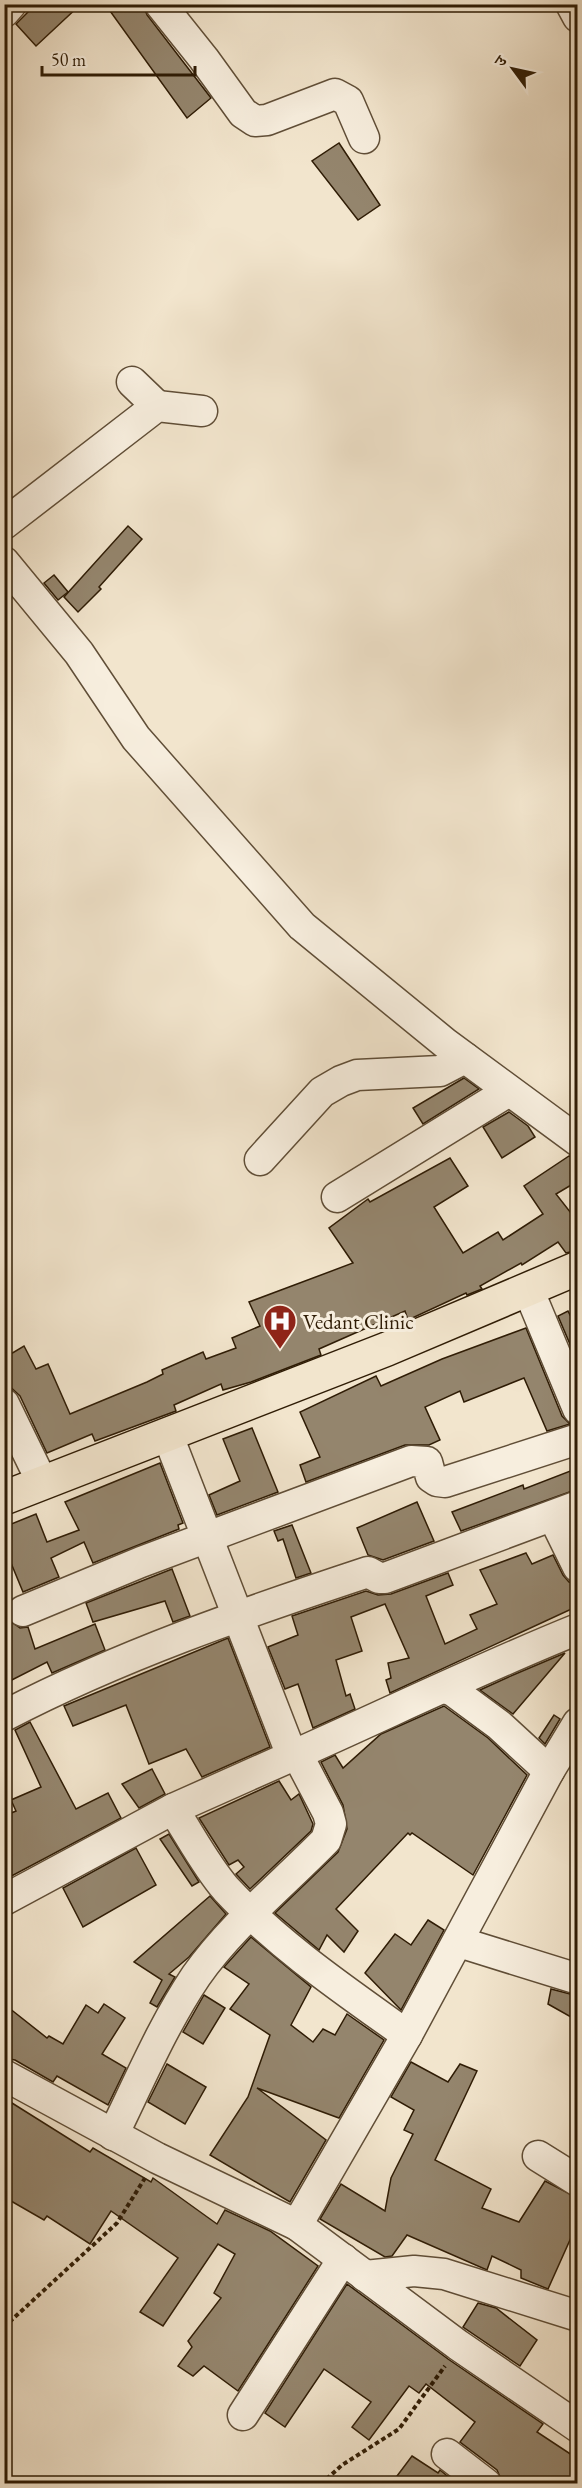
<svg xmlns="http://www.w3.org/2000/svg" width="582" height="2488" font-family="'EB Garamond','Noto Serif Devanagari',serif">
	<rect width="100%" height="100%" fill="#f2e5cd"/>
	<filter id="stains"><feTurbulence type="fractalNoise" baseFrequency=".00333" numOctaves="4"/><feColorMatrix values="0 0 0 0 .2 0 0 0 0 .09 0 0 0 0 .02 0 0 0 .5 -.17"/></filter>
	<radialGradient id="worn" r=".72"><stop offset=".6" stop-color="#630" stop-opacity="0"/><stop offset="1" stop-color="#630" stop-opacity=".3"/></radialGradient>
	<g fill="#94856d" stroke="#2f1c05" stroke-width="1.5">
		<polygon points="36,4 81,4 36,46 16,24"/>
		<polygon points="105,4 143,4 147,15 211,98 187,118"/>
		<polygon points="339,143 380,205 358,220 312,161"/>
		<polygon points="128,526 142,539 99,587 101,589 78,612 64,597"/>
		<polygon points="54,575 68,592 58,600 44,583"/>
		<polygon points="464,1078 479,1089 423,1124 413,1108"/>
		<polygon points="509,1112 528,1126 535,1137 502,1158 483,1127"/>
		<polygon points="569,1156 578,1158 578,1181 556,1194 578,1222 578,1250 566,1253 558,1242 522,1265 521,1263 480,1286 482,1289 467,1295 466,1293 408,1320 405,1311 319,1349 321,1355 251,1382 223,1390 221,1384 174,1405 176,1411 95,1441 92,1434 47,1453 20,1396 4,1381 4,1358 24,1346 36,1369 48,1364 70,1414 147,1382 163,1374 162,1370 203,1352 206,1359 236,1348 232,1338 260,1326 249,1302 353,1263 329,1228 368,1199 370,1202 450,1158 468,1186 434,1207 463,1253 498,1232 503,1240 543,1214 524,1186"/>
		<polygon points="568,1311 570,1315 578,1311 578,1363 558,1316"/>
		<polygon points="526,1328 562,1416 570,1424 547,1431 524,1378 464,1402 460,1391 425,1407 440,1440 429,1445 405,1445 306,1482 300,1465 320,1457 300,1412 376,1376 381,1386 442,1359"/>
		<polygon points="252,1428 278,1492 217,1515 209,1495 240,1481 223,1439"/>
		<polygon points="160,1463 183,1523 178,1525 179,1529 93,1563 84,1542 51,1558 59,1577 23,1592 4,1546 4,1527 36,1514 47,1542 79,1530 65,1502"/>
		<polygon points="578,1468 578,1489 461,1531 452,1512 523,1485 524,1489"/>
		<polygon points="417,1502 434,1541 383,1560 368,1555 357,1528"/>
		<polygon points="292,1525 311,1573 296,1578 283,1539 278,1541 274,1531"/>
		<polygon points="526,1553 532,1564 553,1555 563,1575 569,1582 578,1584 578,1606 390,1693 386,1680 391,1678 388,1663 409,1658 385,1604 351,1617 362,1651 336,1660 346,1696 350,1694 355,1709 313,1728 298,1684 285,1689 268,1647 298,1635 292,1616 366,1591 378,1595 391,1594 448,1573 453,1585 426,1596 445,1644 477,1629 470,1615 497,1604 480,1570"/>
		<polygon points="172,1569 190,1616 173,1622 165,1601 93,1622 86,1603"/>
		<polygon points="9,1620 20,1628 28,1627 35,1649 95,1624 105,1650 52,1673 47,1662 4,1684 4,1622"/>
		<polygon points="228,1638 270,1747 202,1777 186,1749 149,1764 126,1705 73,1726 64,1706"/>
		<polygon points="565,1653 513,1714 480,1690 513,1675"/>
		<polygon points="444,1706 488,1738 527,1775 473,1875 412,1833 410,1835 408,1833 336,1909 358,1931 344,1952 327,1935 319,1950 275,1913 338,1852 347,1829 343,1805 321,1762 335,1755 343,1768 381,1734"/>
		<polygon points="554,1715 560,1719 545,1744 539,1738"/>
		<polygon points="30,1722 76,1809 108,1793 121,1818 4,1880 4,1867 11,1863 4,1839 4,1816 16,1811 11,1800 41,1787 15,1730"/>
		<polygon points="152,1769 165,1794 139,1808 122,1784"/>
		<polygon points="279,1781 291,1800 299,1794 313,1824 311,1831 250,1889 236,1874 244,1867 238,1860 229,1865 199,1818"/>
		<polygon points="169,1834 199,1882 192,1886 160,1839"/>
		<polygon points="136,1848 156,1885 83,1927 63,1888"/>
		<polygon points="210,1896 226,1914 189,1957 169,1974 175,1977 157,2007 150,2003 162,1980 134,1962"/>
		<polygon points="428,1920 444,1930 401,2010 365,1973 395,1934 411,1945"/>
		<polygon points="251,1937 311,1987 291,2025 313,2042 323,2029 335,2035 347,2014 384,2040 339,2118 257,2088 326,2140 290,2202 210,2155 248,2097 270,2035 230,2009 249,1984 224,1967"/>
		<polygon points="551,1989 578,1996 578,2021 548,2004"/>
		<polygon points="204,1995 225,2008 203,2044 183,2032"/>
		<polygon points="4,2004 47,2038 49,2036 63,2044 86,2005 98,2013 104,2004 125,2018 102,2054 126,2068 108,2105 57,2076 53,2082 15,2060 4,2058"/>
		<polygon points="411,2062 448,2082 460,2064 477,2071 435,2160 491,2189 482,2208 519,2222 545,2181 578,2198 578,2222 548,2289 521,2278 521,2270 492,2256 487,2270 407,2235 392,2256 385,2257 320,2219 341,2184 385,2211 391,2178 413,2134 404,2130 414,2110 391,2097"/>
		<polygon points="167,2064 206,2087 185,2124 148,2102"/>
		<polygon points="4,2098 90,2152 93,2148 151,2182 153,2178 217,2224 225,2210 270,2231 318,2266 238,2391 204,2366 193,2376 178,2366 192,2347 188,2341 221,2298 214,2293 235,2254 218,2244 163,2326 140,2312 178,2258 111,2211 90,2244 47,2216 44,2220 4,2197"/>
		<polygon points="347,2284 448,2359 543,2424 537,2432 578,2459 578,2484 503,2484 497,2470 460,2442 475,2422 426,2384 419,2393 409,2386 369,2440 352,2427 371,2402 324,2369 285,2427 265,2413"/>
		<polygon points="478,2303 496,2308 537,2340 520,2366 463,2327"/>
		<polygon points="412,2456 438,2473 440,2470 457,2484 391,2484"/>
	</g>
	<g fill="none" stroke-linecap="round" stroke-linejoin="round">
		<g stroke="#604e37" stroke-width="33">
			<g id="minor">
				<polyline points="160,4 204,59 243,113 255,121 267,120 335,94 348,101 364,138"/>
				<polyline points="571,4 578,17"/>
				<polyline points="4,12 11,4"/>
				<polyline points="132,382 157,406"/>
				<polyline points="4,524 157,406 202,411"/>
				<polyline points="4,562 79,653 136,738 302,926 445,1043 578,1141"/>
				<polyline points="260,1160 322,1092 341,1081 357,1075 440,1071 465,1058"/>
				<polyline points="337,1197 509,1091"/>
				<polyline points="528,1289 578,1409"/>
				<polyline points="4,1404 42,1482"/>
				<polyline points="553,1516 578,1567"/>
				<polyline points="23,1611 141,1562 411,1461 427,1462 431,1477 437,1481 445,1482 578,1439"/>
				<polyline points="445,1688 453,1691 499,1725 549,1771"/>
				<path d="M4 1716C121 1655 244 1613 368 1572L379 1578H385L578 1506"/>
				<path d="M292 1756C387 1714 481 1668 578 1629"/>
				<path d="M173 1809C190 1835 206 1866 226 1889 279 1946 344 1990 407 2035"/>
				<polyline points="4,1900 173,1809 292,1756 168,1436"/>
				<polyline points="459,1942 578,1979"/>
				<polyline points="4,2075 157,2158 297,2225 458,2345 578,2427"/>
				<path d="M113 2135C139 2082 163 2025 196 1976 232 1925 282 1885 326 1840L331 1824 328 1813 297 1754"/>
				<polyline points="538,2156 578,2181"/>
				<polyline points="297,2225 407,2035 549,1771 578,1723"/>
				<polyline points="365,2276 414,2271 444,2274 578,2316"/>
				<polyline points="243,2415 343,2259"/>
				<polyline points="447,2454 486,2484"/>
			</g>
		</g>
		<g stroke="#2f1c05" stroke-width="36">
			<polyline id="major" points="4,1498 387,1349 578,1268"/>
		</g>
		<g stroke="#2f1c05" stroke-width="4" stroke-dasharray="4.5 3" stroke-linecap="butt">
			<polyline points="4,2327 117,2223 145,2178"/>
			<polyline points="321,2484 342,2465 399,2429 445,2366"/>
		</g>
		<use href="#minor" stroke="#f7eede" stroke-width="30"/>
		<use href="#major" stroke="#f2e5cd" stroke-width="33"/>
	</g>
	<defs>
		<g id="hospital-pin" transform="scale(1.725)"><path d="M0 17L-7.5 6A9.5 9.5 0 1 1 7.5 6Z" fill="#8f2418" stroke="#f7eede"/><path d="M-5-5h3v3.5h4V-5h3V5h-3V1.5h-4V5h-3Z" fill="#fff"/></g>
	</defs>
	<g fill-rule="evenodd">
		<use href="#hospital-pin" x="280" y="1321"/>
	</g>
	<g text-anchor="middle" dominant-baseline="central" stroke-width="6" stroke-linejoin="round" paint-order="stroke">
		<g font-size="21" fill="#2f1c05" stroke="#f7eede" text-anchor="start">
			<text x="303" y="1321">Vedant Clinic</text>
		</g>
	</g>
	<rect width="582" height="2488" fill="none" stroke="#f2e5cd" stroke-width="24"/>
	<rect x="6" y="6" width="570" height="2476" fill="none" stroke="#2f1c05" stroke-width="3"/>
	<rect x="12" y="12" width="558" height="2464" fill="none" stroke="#2f1c05" stroke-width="1.5"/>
	<g transform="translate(513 69) rotate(303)" stroke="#f7eede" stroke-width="4.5" paint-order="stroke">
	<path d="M0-4.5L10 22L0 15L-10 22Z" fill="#2f1c05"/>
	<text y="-9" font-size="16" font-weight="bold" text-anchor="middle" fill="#2f1c05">उ</text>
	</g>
	<path d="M42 66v9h153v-9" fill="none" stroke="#2f1c05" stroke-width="3"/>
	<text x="51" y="66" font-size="18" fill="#2f1c05" stroke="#f7eede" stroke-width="4.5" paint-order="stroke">50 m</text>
	<rect width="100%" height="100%" filter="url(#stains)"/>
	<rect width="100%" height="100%" fill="url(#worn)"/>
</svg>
